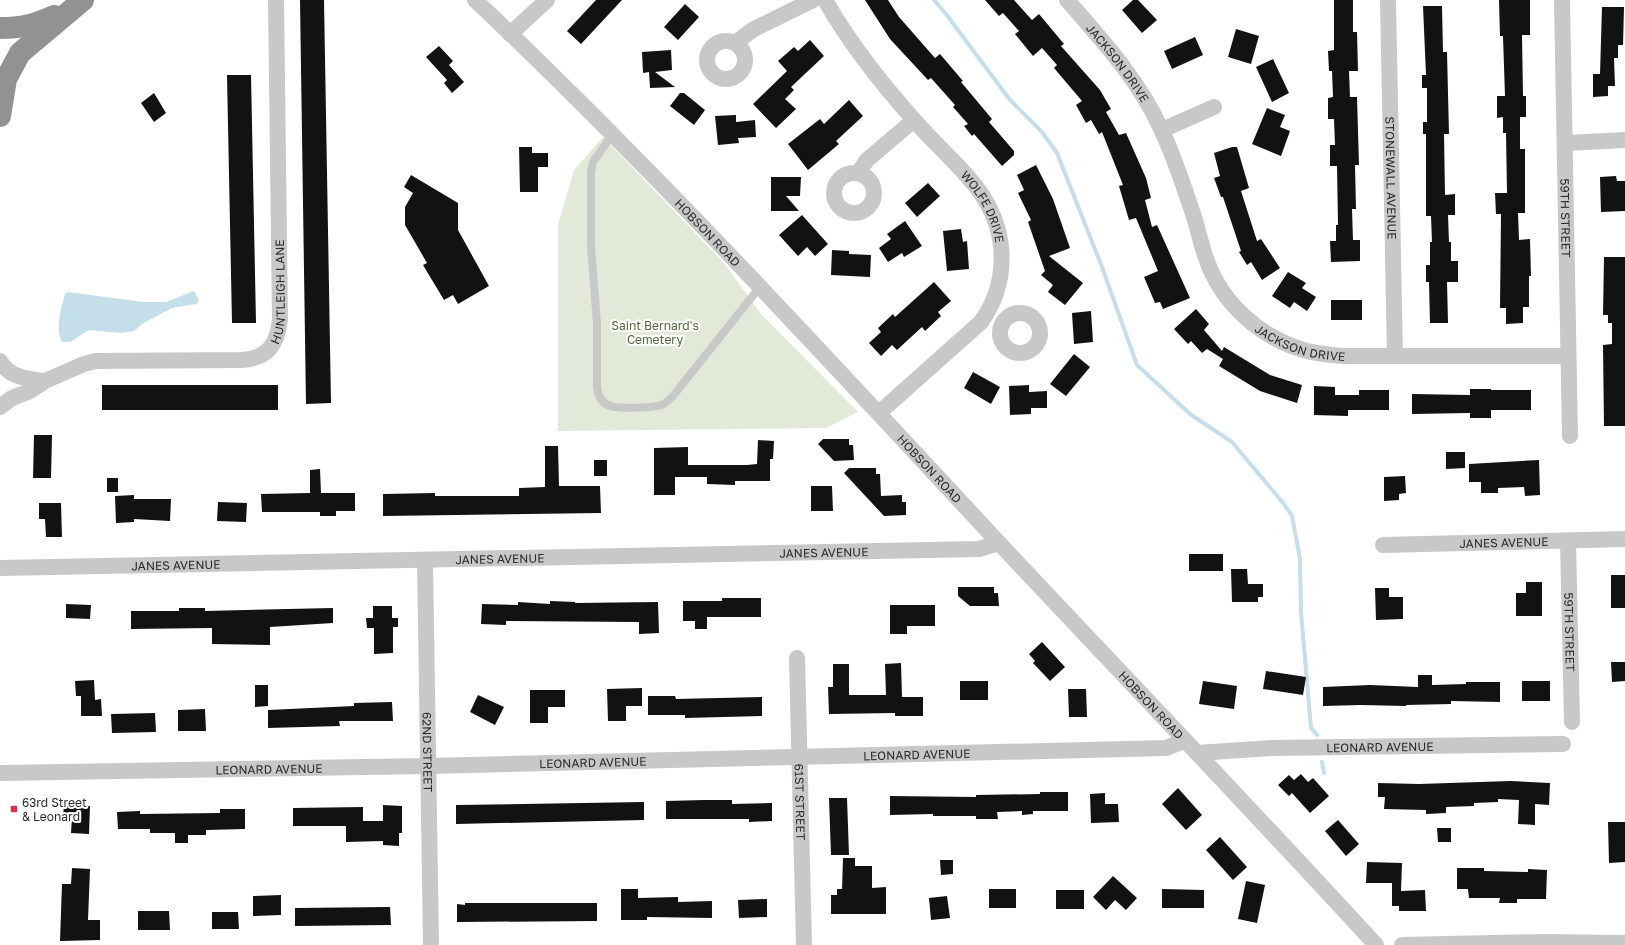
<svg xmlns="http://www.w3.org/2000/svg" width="1625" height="945" font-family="'Golos Text',sans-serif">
	<rect width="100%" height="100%" fill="#fff"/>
	<polygon fill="#e3e9d8" points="603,137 724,263 761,314 858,412 826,428 558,431 558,225 574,170"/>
	<path fill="#c4deea" d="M194 291 199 300 196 304 172 308 142 324 134 331 120 333 89 330 70 342H62C55 328 61 309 65 294L68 292 143 302H166Z"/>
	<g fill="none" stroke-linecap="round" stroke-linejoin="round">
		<g stroke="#c4deea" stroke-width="4">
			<polyline points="934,0 946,14 1010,100 1042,132 1057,153 1102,267 1137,365 1190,414 1232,442 1284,504 1292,516 1300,559 1301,612 1311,728 1317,735"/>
			<polyline points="1322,762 1324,773"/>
		</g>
	</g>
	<g fill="#121212">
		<polygon points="300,0 324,0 331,403 306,404"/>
		<polygon points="596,0 622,0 581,44 567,31"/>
		<polygon points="865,0 888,0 899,17 935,58 940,54 963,81 961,82 992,119 989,122 1014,151 1014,155 1002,166 974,134 972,136 964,126 968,124 953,107 955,105 931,78 928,80 890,39"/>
		<polygon points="985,0 1014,0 1032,20 1039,14 1064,44 1061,46 1100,90 1111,109 1106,112 1119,135 1126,133 1146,178 1151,198 1145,200 1152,227 1157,225 1190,298 1163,309 1160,302 1155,303 1144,277 1158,271 1136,218 1129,220 1119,186 1123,185 1102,132 1099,134 1091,120 1086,123 1076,105 1082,101 1054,68 1057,65 1042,48 1033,56 1015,34 1019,31 1003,13 999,16"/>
		<polygon points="1133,0 1138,0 1157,20 1142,33 1122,10"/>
		<polygon points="1334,0 1353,0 1353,32 1357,32 1358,71 1349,71 1350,97 1357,97 1359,165 1355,165 1356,209 1352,209 1353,240 1360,240 1360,261 1331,262 1330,241 1336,241 1336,225 1338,225 1337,166 1330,166 1330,145 1335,145 1334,119 1328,119 1328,98 1333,97 1332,71 1329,71 1328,51 1334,50"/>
		<polygon points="1499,0 1530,0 1530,35 1522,35 1523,96 1526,96 1526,117 1520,117 1520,149 1525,149 1525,213 1518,213 1519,240 1530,239 1531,276 1529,276 1529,307 1523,307 1523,323 1506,324 1506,308 1500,308 1501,214 1496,214 1495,193 1507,193 1506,133 1503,133 1503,117 1497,118 1497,96 1505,96 1503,36 1500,36"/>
		<polygon points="685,4 699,17 678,40 664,27"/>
		<polygon points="1423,6 1442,6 1443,52 1447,52 1449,134 1444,134 1445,195 1455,194 1455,215 1448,215 1449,242 1451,242 1451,261 1458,261 1458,282 1447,282 1448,323 1430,323 1429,282 1426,282 1426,265 1430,265 1430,242 1432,242 1431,216 1426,216 1426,134 1423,134 1423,122 1427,122 1427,88 1422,88 1422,75 1426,75"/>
		<polygon points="1602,7 1624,7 1623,45 1618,45 1618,58 1614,58 1615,86 1608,86 1608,96 1593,97 1593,74 1600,74"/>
		<polygon points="1236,29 1259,36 1251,64 1228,57"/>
		<polygon points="1195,37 1203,55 1172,69 1164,51"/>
		<polygon points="810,40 824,56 791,87 794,90 785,99 796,109 776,128 753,104 787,71 778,61 794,47 798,51"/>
		<polygon points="439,46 453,61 449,65 464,82 452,93 444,83 447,80 426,57"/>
		<polygon points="671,50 672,70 655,72 675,87 650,88 649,72 643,73 642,52"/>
		<polygon points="1273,59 1289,93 1272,102 1256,67"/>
		<polygon points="227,75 251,75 256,323 232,323"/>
		<polygon points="154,93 166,113 154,122 141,103"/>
		<polygon points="680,93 684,93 705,110 694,125 670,106"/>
		<polygon points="849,100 863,116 836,141 839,144 808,170 788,144 820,119 824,124"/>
		<polygon points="1267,108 1285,115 1280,127 1290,131 1281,156 1252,144"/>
		<polygon points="736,115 736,122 755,120 756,137 738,138 739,143 718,145 715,116"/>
		<polygon points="519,147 532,147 532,153 548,153 548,167 538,167 538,192 520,192"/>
		<polygon points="1232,147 1237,147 1249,188 1241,191 1257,241 1261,239 1280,268 1262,280 1251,262 1247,265 1239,252 1241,251 1223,197 1221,197 1214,178 1220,176 1214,153"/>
		<polygon points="1036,165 1053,199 1070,248 1049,256 1083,283 1065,305 1048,292 1053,285 1041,275 1045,271 1028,222 1031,220 1018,193 1024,190 1017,175"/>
		<polygon points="411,175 458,203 458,230 489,286 458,304 453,295 444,300 423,265 427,263 405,225 405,207 413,193 404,187"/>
		<polygon points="1616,176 1617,181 1625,181 1625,211 1601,212 1600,177"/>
		<polygon points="771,177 801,177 800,196 786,196 799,211 771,211"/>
		<polygon points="928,183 940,196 917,217 905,203"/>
		<polygon points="802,215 828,244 815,256 807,247 798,256 779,235"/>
		<polygon points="905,221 922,246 904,257 902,253 888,262 879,248 891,239 887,234"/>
		<polygon points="961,229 963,242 967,241 969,269 947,271 943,231"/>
		<polygon points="832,250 849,251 849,254 871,255 870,277 831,275"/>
		<polygon points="1604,257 1625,257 1625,426 1604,426 1603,345 1612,344 1612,323 1608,323 1608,315 1603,315"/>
		<polygon points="1288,272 1306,283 1302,288 1316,297 1307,311 1294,302 1290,308 1272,296"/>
		<polygon points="934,282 951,301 938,312 941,316 925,331 922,327 897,350 892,345 881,356 869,343 881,332 878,328 893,314 895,317"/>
		<rect x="1331" y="300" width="31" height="20"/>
		<polygon points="1196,309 1209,324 1204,330 1222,351 1224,347 1270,375 1302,385 1297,403 1260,391 1219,366 1223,359 1207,349 1202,353 1191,341 1188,344 1174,329"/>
		<polygon points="1091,311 1093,342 1074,344 1072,313"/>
		<polygon points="1074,354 1090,367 1066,396 1050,384"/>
		<polygon points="973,372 1000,387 991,404 964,388"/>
		<rect x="102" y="385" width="176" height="25"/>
		<polygon points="1029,385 1029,392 1047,391 1047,408 1031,408 1031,414 1010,415 1009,386"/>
		<polygon points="1314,386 1335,387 1335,395 1359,395 1359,390 1389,390 1389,410 1348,410 1348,416 1314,415"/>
		<polygon points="1470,389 1491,389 1491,390 1531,390 1531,410 1491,410 1491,418 1470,418 1470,413 1412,414 1412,394 1470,395"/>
		<polygon points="34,435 52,435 51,478 33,478"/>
		<polygon points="823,439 849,439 849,445 853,445 854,460 834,461 818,444"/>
		<polygon points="758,440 774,441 773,459 770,459 770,481 735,481 735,485 707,484 707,477 675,477 675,495 654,495 654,448 688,447 688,465 747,465 757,464"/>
		<polygon points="545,446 558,446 559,486 600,486 601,513 383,516 383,494 435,493 435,496 519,496 519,488 545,487"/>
		<polygon points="1446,452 1465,452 1465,468 1446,469"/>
		<rect x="594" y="460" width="13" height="16"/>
		<polygon points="1539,460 1540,495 1525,496 1524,487 1498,488 1498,493 1481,493 1481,482 1469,482 1469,464"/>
		<polygon points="849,468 876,468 876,474 880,474 881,496 902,495 902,502 906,502 906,515 884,516 844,473"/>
		<polygon points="320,469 321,493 355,493 355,511 336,511 336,516 320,516 320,512 262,512 261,494 310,493 310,470"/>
		<polygon points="1405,476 1406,493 1399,494 1399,500 1384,501 1384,477"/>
		<rect x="107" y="478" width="11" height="14"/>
		<polygon points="811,486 832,486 833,511 811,511"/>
		<polygon points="134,495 134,499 171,499 170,521 134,519 134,522 116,523 115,496"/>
		<polygon points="218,502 247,503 246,522 217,521"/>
		<polygon points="39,503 61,503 62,537 46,537 45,519 39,519"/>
		<rect x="1189" y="554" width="34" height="17"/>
		<polygon points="1231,569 1247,569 1248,584 1263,584 1263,597 1258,597 1258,602 1232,602"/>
		<rect x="1611" y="575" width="14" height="33"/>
		<polygon points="1526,582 1542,582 1542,616 1516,616 1516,593 1526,593"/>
		<polygon points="958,587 994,587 994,593 998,593 999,606 970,606 958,596"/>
		<polygon points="1375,588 1389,588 1389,597 1403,597 1403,619 1376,620"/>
		<polygon points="722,598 761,598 761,617 707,617 707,629 695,629 695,621 683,621 683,601 722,601"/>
		<polygon points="550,601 575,602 575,603 658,602 659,633 639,634 639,622 506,621 506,625 481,624 482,604 518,605 518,602 550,604"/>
		<polygon points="66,604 91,605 90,619 66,618"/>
		<polygon points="890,605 935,605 935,626 907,626 907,634 890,634"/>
		<polygon points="373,606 392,606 392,618 398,618 398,627 393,627 393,653 374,654 374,628 367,628 366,618 373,618"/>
		<polygon points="179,608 205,608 205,611 333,608 333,623 270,627 270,645 212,644 212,628 131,629 131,611 179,611"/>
		<polygon points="1042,642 1065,667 1050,681 1033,663 1035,661 1029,654"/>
		<polygon points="1611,662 1625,662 1625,681 1612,682"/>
		<polygon points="901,663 902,697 923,697 923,716 895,716 895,713 829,714 828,687 833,687 833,664 849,664 849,695 886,695 885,664"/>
		<polygon points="1266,671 1306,677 1303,695 1263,689"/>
		<polygon points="1418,675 1432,675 1432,685 1466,684 1466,682 1500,682 1500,702 1451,701 1451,704 1406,705 1406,706 1361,705 1323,706 1323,687 1370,685 1418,687"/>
		<polygon points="94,680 95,700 101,699 102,716 81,716 81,696 76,696 75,681"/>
		<rect x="960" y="681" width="28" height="19"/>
		<polygon points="1203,681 1237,686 1234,709 1199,704"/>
		<rect x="1522" y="681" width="28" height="20"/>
		<polygon points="255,685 268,685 268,706 255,707"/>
		<polygon points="642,688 642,706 626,706 626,721 608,721 607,689"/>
		<polygon points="1068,689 1086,689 1087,717 1069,717"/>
		<polygon points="530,690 565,690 565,707 548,707 548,723 530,723"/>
		<polygon points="478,695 504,707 495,725 470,712"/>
		<polygon points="648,696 675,696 676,699 762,697 762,716 685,718 685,715 648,715"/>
		<polygon points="392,702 393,721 339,721 340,726 268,728 268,710 354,706 354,703"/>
		<polygon points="205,709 206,731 178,731 178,710"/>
		<polygon points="155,713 156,732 112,733 111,714"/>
		<polygon points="1301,774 1308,782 1313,778 1329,796 1310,813 1292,793 1289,796 1278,785 1289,775 1294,780"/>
		<polygon points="1511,781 1550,783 1549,805 1535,804 1535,825 1518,824 1519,800 1498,799 1498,802 1474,803 1474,806 1446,807 1446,813 1426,814 1426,810 1384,809 1385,797 1378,797 1378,783 1419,784"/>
		<polygon points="1178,788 1202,815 1186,830 1162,804"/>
		<polygon points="1040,792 1068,792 1068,811 1033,811 1033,814 1022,815 1022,811 997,812 998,819 976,819 976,816 933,816 933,814 890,815 890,796 976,797 976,795 1040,794"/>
		<polygon points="1105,793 1105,804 1118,804 1119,822 1091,823 1090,794"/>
		<polygon points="829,798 847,798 849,855 831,855"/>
		<polygon points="704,800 732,800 732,804 772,803 772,821 749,822 749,819 666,819 666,801"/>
		<polygon points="644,802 644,820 456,824 456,805"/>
		<polygon points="64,805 90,806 89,834 71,833 72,817 63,817"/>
		<polygon points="383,805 402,806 402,833 399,833 399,846 383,845 383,841 346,842 346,826 293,826 293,808 363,807 363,821 383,821"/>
		<polygon points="220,809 245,809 245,829 206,830 206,835 188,835 188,843 175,843 175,833 150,833 150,829 118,829 117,812 140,811 140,814 220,813"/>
		<polygon points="1338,820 1359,844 1346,856 1325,831"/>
		<polygon points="1608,822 1625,822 1625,862 1609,863"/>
		<polygon points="1437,828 1451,828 1451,842 1438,842"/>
		<polygon points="1220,837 1247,867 1233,880 1206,850"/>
		<polygon points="843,858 855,858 855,866 872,866 872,888 886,887 886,914 831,914 831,895 837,895 837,889 842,889"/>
		<polygon points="940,860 953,860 953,874 941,875"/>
		<polygon points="1367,862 1402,863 1401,891 1425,890 1426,911 1399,911 1399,906 1392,906 1392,883 1366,883"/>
		<polygon points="72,868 90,869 88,920 100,920 100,940 60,941 62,884 71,884"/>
		<polygon points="1457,868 1484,868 1484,871 1528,872 1528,869 1547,870 1546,899 1517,899 1517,903 1499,903 1500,898 1469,898 1468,889 1457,889"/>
		<polygon points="1113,876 1137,898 1126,910 1115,900 1106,910 1093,897"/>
		<polygon points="1246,881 1265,885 1257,923 1238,919"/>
		<polygon points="621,889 638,889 638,898 678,897 678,902 712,901 712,918 647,917 647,920 621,920"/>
		<rect x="989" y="889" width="27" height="19"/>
		<polygon points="1162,889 1204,890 1204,908 1162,908"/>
		<rect x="1056" y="890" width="28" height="19"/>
		<polygon points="281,895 281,915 253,916 253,896"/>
		<polygon points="947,896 950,918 931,920 929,898"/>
		<polygon points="767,899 767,917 739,918 738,900"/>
		<polygon points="465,903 597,903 597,921 457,922 457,904 465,905"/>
		<polygon points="390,907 391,925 295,926 295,908"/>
		<polygon points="138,911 169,911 170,930 138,930"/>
		<polygon points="212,912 238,912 239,929 212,929"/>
	</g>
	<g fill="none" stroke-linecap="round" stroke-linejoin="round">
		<path stroke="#c8c8c8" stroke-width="8" d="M612 135 593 162 591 172V246L597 323V387C598 396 602 404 611 406 619 409 657 408 664 404 667 402 670 399 673 396L759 288"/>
		<g stroke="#c8c8c8" stroke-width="16">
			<path id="s1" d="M475 0C658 173 828 359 999 543 1125 677 1252 810 1376 945"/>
			<path id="s2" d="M825 0C850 44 881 83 915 121 936 146 966 170 984 198 1008 237 1008 284 981 322L879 413"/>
			<path id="s3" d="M1067 0C1102 40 1139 80 1161 129 1175 158 1185 190 1195 220 1199 234 1202 248 1207 261 1223 305 1262 339 1307 351 1319 354 1331 355 1343 356H1568"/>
			<path id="s4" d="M1388 0 1395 356"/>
			<path id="s5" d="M1562 0 1570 436"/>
			<polyline points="510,34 547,0"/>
			<circle cx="726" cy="60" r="19"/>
			<polyline points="735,43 754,29 813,0"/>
			<polyline points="1162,130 1214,107"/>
			<polyline points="1565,143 1625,140"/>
			<circle cx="854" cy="193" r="20"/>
			<polyline points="858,173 867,160 914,120"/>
			<circle cx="1020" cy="333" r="20"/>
			<path d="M0 361C10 378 28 379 45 381"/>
			<path id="s6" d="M0 407 12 398 28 392 45 381 84 364 96 361 242 360C268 358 277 345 280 320L276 0"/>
			<path id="s7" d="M1568 541 1572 722"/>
			<path id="s8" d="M1383 545 1625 539"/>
			<path id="s9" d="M425 560 431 945"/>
			<path id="s10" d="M0 568 979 549 999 543"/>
			<path id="s11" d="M797 658 804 945"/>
			<path id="s12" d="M1197 753 1272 748 1563 744"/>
			<path id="s13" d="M0 773 428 766 1166 748 1184 741"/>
			<polyline points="1402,945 1542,942 1625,943"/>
		</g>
		<g stroke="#929292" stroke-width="22">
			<path d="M0 28C22 28 33 25 54 16"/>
			<polyline points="0,116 6,79 20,53 83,0"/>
		</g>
	</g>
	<rect fill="#e22e47" stroke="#fff" stroke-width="1.5" x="10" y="805" width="8" height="8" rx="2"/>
	<g text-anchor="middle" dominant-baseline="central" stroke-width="4" stroke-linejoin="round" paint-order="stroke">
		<g font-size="12" fill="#2b2b2b" stroke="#fff">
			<text stroke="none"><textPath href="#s3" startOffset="81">JACKSON DRIVE</textPath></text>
			<text stroke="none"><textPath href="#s4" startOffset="178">STONEWALL AVENUE</textPath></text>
			<text stroke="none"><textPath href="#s2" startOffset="262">WOLFE DRIVE</textPath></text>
			<text stroke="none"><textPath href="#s5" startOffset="218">59TH STREET</textPath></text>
			<text stroke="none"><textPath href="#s1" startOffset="329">HOBSON ROAD</textPath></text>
			<text stroke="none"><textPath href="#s6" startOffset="343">HUNTLEIGH LANE</textPath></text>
			<text stroke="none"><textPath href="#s3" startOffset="431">JACKSON DRIVE</textPath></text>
			<text stroke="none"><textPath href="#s1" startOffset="653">HOBSON ROAD</textPath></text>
			<text stroke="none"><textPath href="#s8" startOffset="121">JANES AVENUE</textPath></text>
			<text stroke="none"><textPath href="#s10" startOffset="824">JANES AVENUE</textPath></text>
			<text stroke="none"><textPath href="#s10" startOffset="500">JANES AVENUE</textPath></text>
			<text stroke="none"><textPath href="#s10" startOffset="176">JANES AVENUE</textPath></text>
			<text stroke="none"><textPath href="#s7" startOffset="91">59TH STREET</textPath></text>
			<text stroke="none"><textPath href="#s1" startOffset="977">HOBSON ROAD</textPath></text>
			<text stroke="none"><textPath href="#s12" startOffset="183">LEONARD AVENUE</textPath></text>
			<text stroke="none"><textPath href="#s9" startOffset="192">62ND STREET</textPath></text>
			<text stroke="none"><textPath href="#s13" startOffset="917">LEONARD AVENUE</textPath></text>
			<text stroke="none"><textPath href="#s13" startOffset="593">LEONARD AVENUE</textPath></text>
			<text stroke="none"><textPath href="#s13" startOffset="269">LEONARD AVENUE</textPath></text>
			<text stroke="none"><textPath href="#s11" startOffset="144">61ST STREET</textPath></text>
		</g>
		<g font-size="12" fill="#51663a" stroke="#fff">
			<text x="655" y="325">Saint Bernard's<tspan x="655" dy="14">Cemetery</tspan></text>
		</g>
		<g font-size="12" fill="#2b2b2b" stroke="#fff" text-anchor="start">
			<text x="22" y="802">63rd Street<tspan x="22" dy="14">&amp; Leonard</tspan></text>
		</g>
	</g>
</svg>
